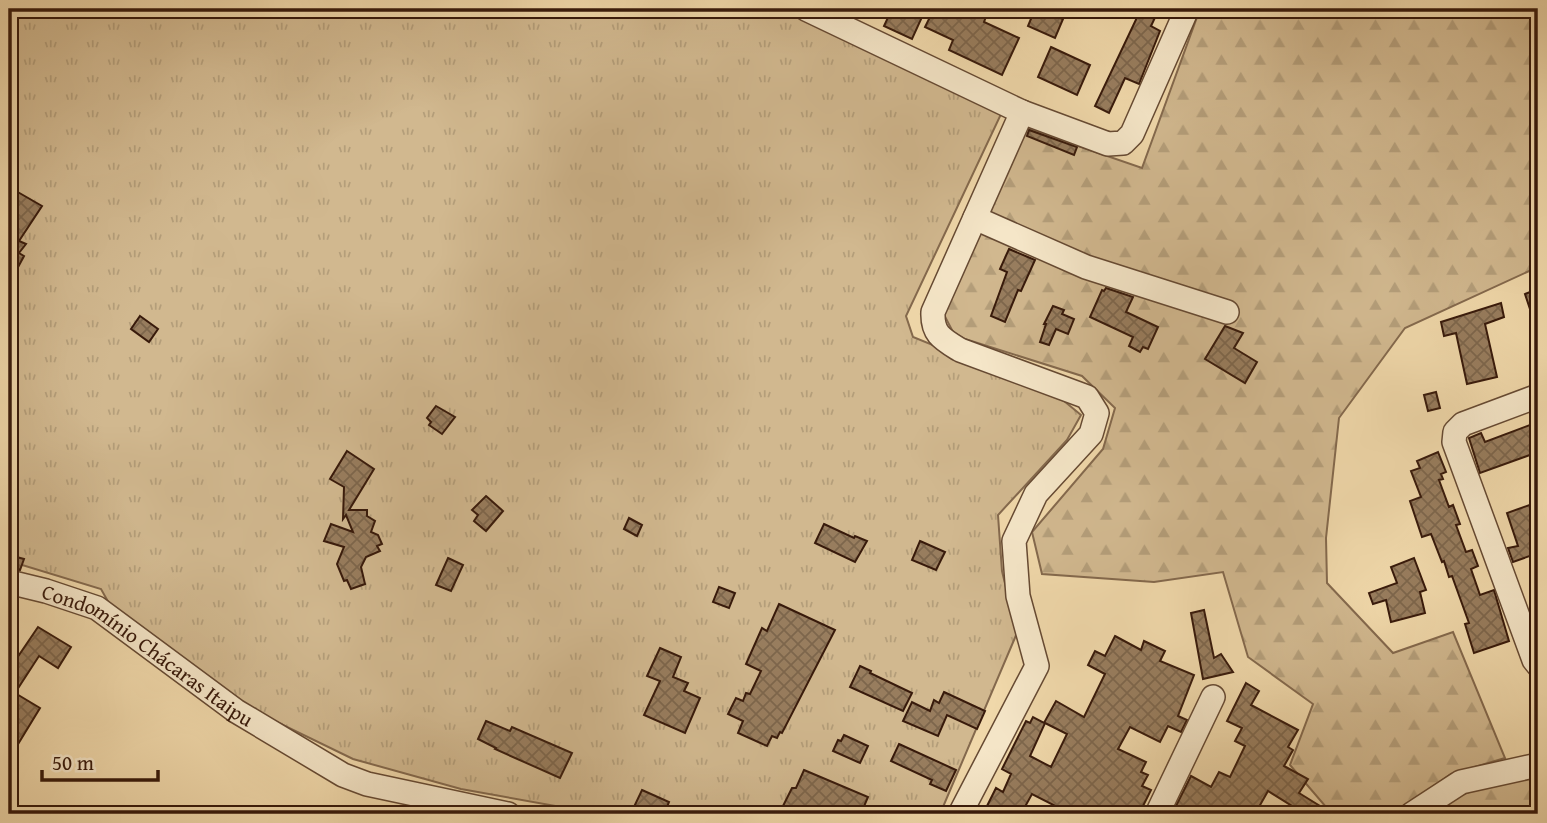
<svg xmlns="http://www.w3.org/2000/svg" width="1547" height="823" font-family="'Gentium Book Plus',serif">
	<defs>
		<pattern id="grass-tufts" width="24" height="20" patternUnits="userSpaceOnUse" patternTransform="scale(1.75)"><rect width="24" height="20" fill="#d1b88f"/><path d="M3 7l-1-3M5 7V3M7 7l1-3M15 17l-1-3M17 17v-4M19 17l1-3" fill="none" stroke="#b49e7a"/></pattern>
		<pattern id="forest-firs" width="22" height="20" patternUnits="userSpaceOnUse" patternTransform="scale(1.75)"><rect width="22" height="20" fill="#d1b88f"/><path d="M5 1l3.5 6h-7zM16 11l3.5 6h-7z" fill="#b49e7a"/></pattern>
		<pattern id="building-cross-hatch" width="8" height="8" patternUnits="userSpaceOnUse" patternTransform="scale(1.75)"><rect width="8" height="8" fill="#987d5e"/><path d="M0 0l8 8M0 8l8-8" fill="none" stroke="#7d664c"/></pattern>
	</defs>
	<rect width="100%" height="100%" fill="#f0d8aa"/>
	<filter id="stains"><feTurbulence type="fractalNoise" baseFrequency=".00286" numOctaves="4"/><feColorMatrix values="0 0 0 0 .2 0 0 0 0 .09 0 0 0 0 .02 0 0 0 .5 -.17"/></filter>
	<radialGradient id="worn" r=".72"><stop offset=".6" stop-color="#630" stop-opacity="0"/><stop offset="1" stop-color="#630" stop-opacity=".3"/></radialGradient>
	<polygon fill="url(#grass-tufts)" stroke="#84694d" stroke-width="2" points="9,9 787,9 1002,112 906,316 913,337 1058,396 1081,415 1067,440 998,515 1002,571 1017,633 940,814 600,814 461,789 353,759 250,709 110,605 101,589 9,561"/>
	<g fill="url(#forest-firs)" stroke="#84694d" stroke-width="2">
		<polygon points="1200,9 1538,9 1538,267 1405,328 1339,418 1326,538 1327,583 1393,653 1453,632 1505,758 1451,774 1401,809 1381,814 1332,814 1290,765 1313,704 1248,657 1223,572 1154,582 1042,574 1032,532 1103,449 1115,408 1082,376 965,339 953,332 940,307 1023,127 1142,168"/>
		<path d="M1538 777V814H1433C1461 788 1502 782 1538 777Z"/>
	</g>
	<g fill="url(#building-cross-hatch)" stroke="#381a0b" stroke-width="2" fill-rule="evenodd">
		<polygon points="892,9 905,9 922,17 912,39 884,26"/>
		<polygon points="934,9 976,9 987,14 984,22 1019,38 1002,75 949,50 953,40 925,27"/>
		<polygon points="1035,9 1063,19 1055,38 1028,26"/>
		<polygon points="1141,9 1159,9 1151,26 1160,31 1139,84 1125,78 1109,113 1095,106"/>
		<polygon points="1051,47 1090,65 1077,95 1038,77"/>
		<polygon points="1029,130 1077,147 1074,155 1027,136"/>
		<polygon points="9,187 42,206 19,241 26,244 19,253 24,256 17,269 11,265 9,268"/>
		<polygon points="1009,249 1035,260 1021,291 1018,290 1005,322 991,316 1007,272 1000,269"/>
		<polygon points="1106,288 1133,297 1126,312 1158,327 1148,349 1143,347 1140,352 1129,346 1133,337 1090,317 1102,290 1104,291"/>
		<polygon points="1538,289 1538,326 1536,327 1525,294"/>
		<polygon points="1501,303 1504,317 1485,324 1497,377 1467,384 1456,333 1444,336 1441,322"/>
		<polygon points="1053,306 1064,310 1062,314 1074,319 1068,334 1056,329 1049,345 1040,342 1046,324 1044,324"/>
		<polygon points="140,316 158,329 149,342 131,329"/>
		<polygon points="1225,326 1243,333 1234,348 1257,362 1245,383 1205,359"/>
		<polygon points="1436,392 1440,408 1428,411 1424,395"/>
		<polygon points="436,406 455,417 442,434 429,425 431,422 427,418"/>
		<polygon points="1538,422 1538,452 1480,473 1469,438 1481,433 1485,442"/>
		<polygon points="347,451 374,469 349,510 367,510 367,516 375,521 371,532 378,535 382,544 377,546 380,551 366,557 361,567 365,584 351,589 347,580 344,581 337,564 344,547 324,541 331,524 353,532 346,515 343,519 344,487 330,479"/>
		<polygon points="1438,452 1446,472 1441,474 1443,479 1439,480 1449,507 1453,505 1460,524 1456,525 1466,552 1472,550 1478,566 1471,569 1480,595 1494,590 1509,641 1474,653 1465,624 1469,623 1452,576 1449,577 1444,561 1442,562 1431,534 1422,537 1410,501 1421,497 1411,471 1420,468 1417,461"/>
		<polygon points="486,496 503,511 486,531 474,521 478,515 472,510"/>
		<polygon points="1538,502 1538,553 1513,562 1508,548 1518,546 1507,513"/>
		<polygon points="629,518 642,525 637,536 624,529"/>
		<polygon points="824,524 854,538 855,536 867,541 855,562 815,543"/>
		<polygon points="920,541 945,552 936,570 912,560"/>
		<polygon points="9,555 24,559 20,570 9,567"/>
		<polygon points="448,558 463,565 451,591 436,585"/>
		<polygon points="1414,558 1426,590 1420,592 1425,613 1391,622 1386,600 1373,604 1369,593 1397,583 1391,567"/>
		<polygon points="719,587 735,593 729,608 713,602"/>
		<polygon points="779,604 835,630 782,733 780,732 777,738 772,736 767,746 738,733 743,721 728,714 736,698 743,701 746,693 750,694 761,671 746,664 762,628 767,631"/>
		<polygon points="1204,610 1214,658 1221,654 1233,672 1203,679 1191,613"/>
		<polygon points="38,627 71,647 58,668 39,656 15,693 40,708 9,759 9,648 19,655"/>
		<path d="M1115 636 1141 650 1144 641 1165 651 1160 661 1194 675 1178 716 1187 720 1181 732 1168 726 1160 742 1130 727 1118 749 1146 762 1141 772 1148 775 1142 786 1151 790 1139 814H1112L1102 809 1100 814H1071L1032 794 1021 814H994L985 810 996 788 1003 792 1011 774 1002 769 1026 721 1030 723 1033 717 1044 723 1056 701 1084 717 1105 674 1088 665 1095 651 1105 656ZM1045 723 1067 734 1051 767 1030 756Z"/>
		<polygon points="660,648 681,657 673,677 688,683 684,691 700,698 685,733 644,715 660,681 647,676"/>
		<polygon points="860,666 871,671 870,673 912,693 903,711 850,687"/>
		<polygon points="1246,683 1259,691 1251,705 1298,730 1288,747 1293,750 1284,766 1308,779 1299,793 1333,814 1305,814 1268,791 1255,814 1172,814 1191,776 1211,787 1219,772 1230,777 1245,746 1235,741 1242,728 1227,721"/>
		<polygon points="944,692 985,711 977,729 947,715 938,736 903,721 912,702 930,711 934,700 939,703"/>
		<polygon points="486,721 510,731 512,727 572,753 560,778 495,749 496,748 478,739"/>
		<polygon points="844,735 868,746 860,763 833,751 838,740 841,741"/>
		<polygon points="899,744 956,770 946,791 930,784 932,780 891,761"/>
		<polygon points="804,770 868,797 862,811 855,808 852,814 779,814 792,788 796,788"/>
		<polygon points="642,790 669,802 664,814 645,814 633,809"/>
	</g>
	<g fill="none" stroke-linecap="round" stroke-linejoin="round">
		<g stroke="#664a33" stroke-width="26">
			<g id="minor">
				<polyline points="806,9 1022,112 1108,144 1123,143 1132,134 1187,9"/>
				<polyline points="975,218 1086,267 1227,312"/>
				<polyline points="1538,396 1463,424 1455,432 1454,442 1534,660 1538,665"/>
				<path id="s1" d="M9 582 46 591 97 608 236 711 343 775 367 784 508 814"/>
				<path d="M960 814 1037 666 1018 596 1014 541 1036 494 1091 434 1097 413 1087 397 960 350C942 339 932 334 933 312L1022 112"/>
				<polyline points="1157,814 1213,697"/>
				<polyline points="1412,814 1461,782 1538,765"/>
			</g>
		</g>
		<use href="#minor" stroke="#f5e6c8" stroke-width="23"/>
	</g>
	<g text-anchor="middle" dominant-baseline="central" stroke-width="7" stroke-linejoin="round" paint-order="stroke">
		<g font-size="21" fill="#381a0b" stroke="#f5e6c8">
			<text stroke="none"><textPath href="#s1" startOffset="159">Condomínio Chácaras Itaipu</textPath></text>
		</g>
	</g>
	<rect width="1547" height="823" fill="none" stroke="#f0d8aa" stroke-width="35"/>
	<rect x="10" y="10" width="1526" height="802" fill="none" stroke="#381a0b" stroke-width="3.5"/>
	<rect x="18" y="18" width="1512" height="788" fill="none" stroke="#381a0b" stroke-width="2"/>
	<path d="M42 770v10h116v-10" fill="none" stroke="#381a0b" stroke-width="3.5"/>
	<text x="52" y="770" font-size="21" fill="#381a0b" stroke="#f5e6c8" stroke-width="5" paint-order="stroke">50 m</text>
	<rect width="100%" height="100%" filter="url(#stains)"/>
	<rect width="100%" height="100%" fill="url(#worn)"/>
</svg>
